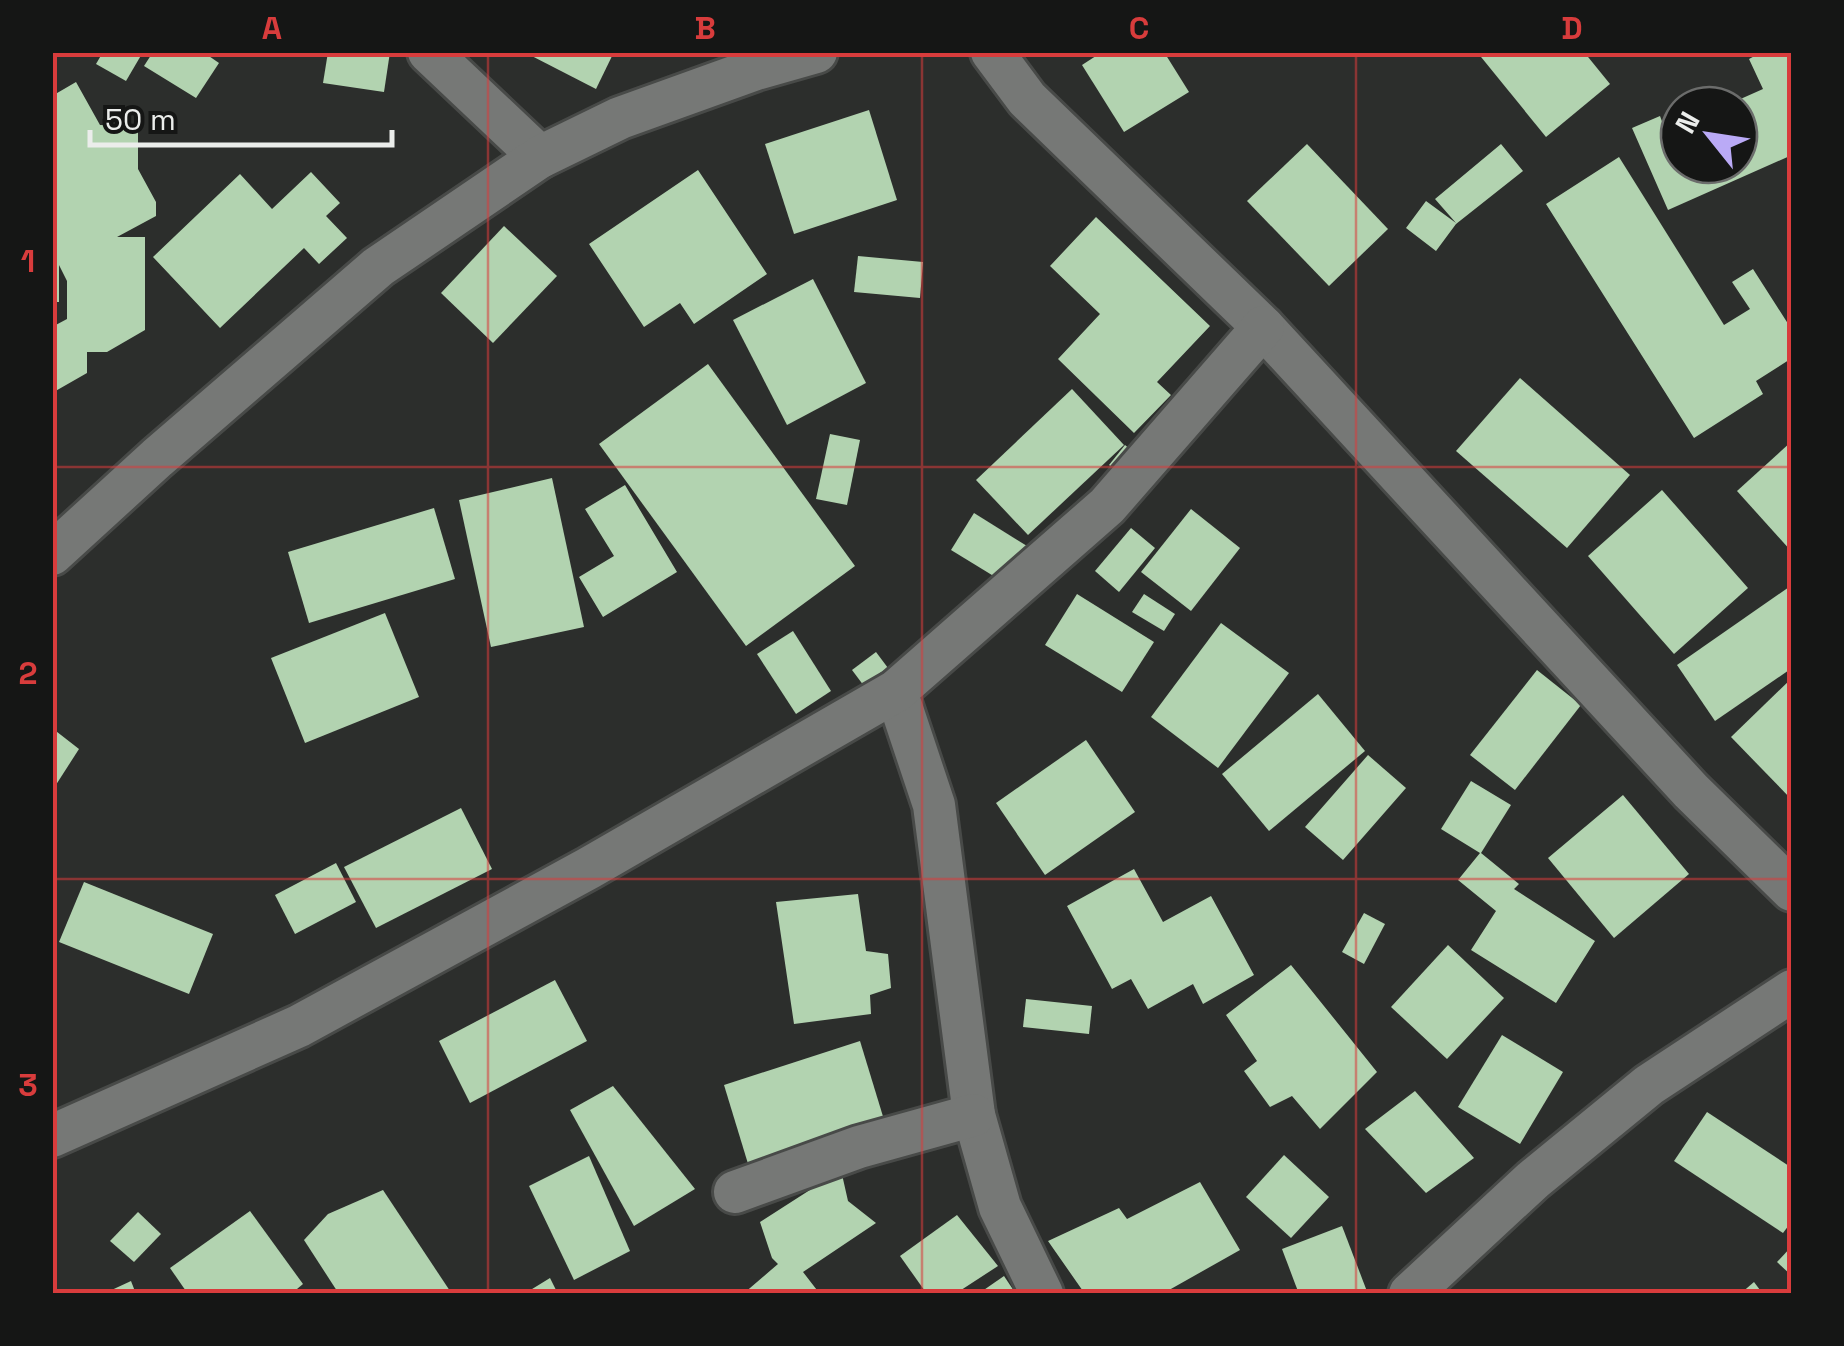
<svg xmlns="http://www.w3.org/2000/svg" width="1844" height="1346" font-family="'Space Grotesk',sans-serif">
	<rect width="100%" height="100%" fill="#2c2e2c"/>
	<g fill="#b2d3b0">
		<polygon points="103,52 143,52 126,81 96,64"/>
		<polygon points="153,52 203,52 219,63 196,98 144,66"/>
		<polygon points="328,52 390,52 384,92 323,83"/>
		<polygon points="524,52 614,52 596,89"/>
		<polygon points="1102,52 1164,52 1189,92 1124,132 1082,65"/>
		<polygon points="1477,52 1584,52 1610,84 1546,137"/>
		<polygon points="1762,52 1792,52 1792,155 1668,210 1632,128 1660,116 1666,132 1679,127 1679,165 1739,165 1739,105 1727,105 1763,89 1749,59"/>
		<polygon points="76,82 100,125 138,126 138,169 156,202 156,216 117,237 145,237 145,330 107,352 87,352 87,373 52,393 52,327 67,319 67,281 59,265 59,302 52,302 52,96"/>
		<polygon points="869,110 897,200 794,234 765,144"/>
		<polygon points="1307,144 1388,229 1329,286 1247,201"/>
		<polygon points="1501,144 1523,171 1456,224 1436,251 1406,228 1426,201 1456,223 1435,199"/>
		<polygon points="1619,157 1724,325 1750,309 1732,282 1753,269 1792,330 1792,358 1756,381 1763,394 1694,438 1546,204"/>
		<polygon points="698,170 767,274 694,324 680,303 644,327 589,244"/>
		<polygon points="311,172 340,203 326,216 347,238 319,264 304,248 220,328 153,257 240,174 272,209"/>
		<polygon points="1096,217 1210,326 1157,382 1171,395 1134,433 1058,359 1100,314 1050,266"/>
		<polygon points="504,226 557,276 493,343 441,293"/>
		<polygon points="858,256 923,262 920,298 854,292"/>
		<polygon points="813,279 866,383 787,425 733,320"/>
		<polygon points="708,364 855,566 746,646 599,444"/>
		<polygon points="1520,378 1630,475 1567,548 1456,451"/>
		<polygon points="1072,389 1124,445 1028,535 976,480"/>
		<polygon points="830,434 860,440 847,505 816,499"/>
		<polygon points="1792,441 1792,552 1737,491"/>
		<polygon points="1125,445 1143,460 1128,479 1109,465"/>
		<polygon points="552,478 584,627 491,647 459,500"/>
		<polygon points="625,485 677,572 603,617 579,577 614,556 585,509"/>
		<polygon points="1662,490 1748,588 1674,654 1588,556"/>
		<polygon points="434,508 455,579 309,623 288,552"/>
		<polygon points="1191,509 1240,548 1191,611 1141,572"/>
		<polygon points="974,513 1027,546 1005,583 951,550"/>
		<polygon points="1131,528 1155,548 1119,592 1095,571"/>
		<polygon points="1792,585 1792,668 1715,721 1677,665"/>
		<polygon points="1077,594 1154,642 1122,692 1045,645"/>
		<polygon points="1144,594 1175,614 1164,631 1132,612"/>
		<polygon points="385,613 419,697 305,743 271,658"/>
		<polygon points="1221,623 1289,673 1218,768 1151,717"/>
		<polygon points="793,631 831,691 796,714 757,654"/>
		<polygon points="876,652 894,676 870,694 852,670"/>
		<polygon points="1537,670 1581,705 1515,790 1470,755"/>
		<polygon points="1792,678 1792,800 1731,737"/>
		<polygon points="1318,694 1365,751 1269,831 1222,774"/>
		<polygon points="52,728 79,749 52,791"/>
		<polygon points="1086,740 1135,812 1045,875 996,803"/>
		<polygon points="1368,755 1406,788 1343,860 1305,827"/>
		<polygon points="1471,781 1511,805 1481,853 1519,884 1514,889 1595,941 1556,1003 1471,950 1496,911 1458,880 1480,853 1441,829"/>
		<polygon points="1623,795 1689,874 1614,938 1548,858"/>
		<polygon points="461,808 492,869 376,928 344,867"/>
		<polygon points="336,863 356,902 295,934 275,895"/>
		<polygon points="1134,869 1163,922 1211,896 1254,975 1203,1004 1193,984 1148,1009 1131,979 1112,989 1067,906"/>
		<polygon points="84,882 213,934 189,994 59,942"/>
		<polygon points="858,894 866,951 888,954 891,988 870,995 871,1014 794,1024 776,902"/>
		<polygon points="1364,913 1385,924 1364,964 1342,952"/>
		<polygon points="1448,945 1504,998 1447,1059 1391,1007"/>
		<polygon points="1291,965 1377,1072 1320,1129 1292,1096 1270,1107 1244,1071 1257,1061 1226,1015"/>
		<polygon points="555,980 587,1041 470,1103 439,1041"/>
		<polygon points="1026,999 1092,1006 1089,1034 1023,1027"/>
		<polygon points="1502,1035 1563,1072 1520,1144 1458,1107"/>
		<polygon points="860,1041 885,1123 749,1167 724,1085"/>
		<polygon points="613,1086 695,1189 634,1226 570,1110"/>
		<polygon points="1415,1091 1474,1158 1426,1193 1365,1129"/>
		<polygon points="1707,1112 1792,1168 1792,1221 1783,1233 1674,1161"/>
		<polygon points="1284,1155 1329,1197 1291,1238 1246,1197"/>
		<polygon points="589,1156 630,1251 574,1280 529,1186"/>
		<polygon points="841,1170 848,1201 876,1223 803,1272 820,1294 743,1294 778,1264 772,1258 760,1222"/>
		<polygon points="1200,1182 1240,1250 1162,1294 1085,1294 1048,1241 1119,1208 1127,1219"/>
		<polygon points="383,1190 452,1294 339,1294 304,1240 328,1214"/>
		<polygon points="250,1211 303,1284 291,1294 188,1294 170,1268"/>
		<polygon points="138,1212 161,1234 134,1262 110,1241"/>
		<polygon points="957,1215 998,1266 955,1294 927,1294 900,1256"/>
		<polygon points="1342,1226 1368,1294 1299,1294 1282,1249"/>
		<polygon points="1792,1246 1792,1276 1777,1262"/>
		<polygon points="1004,1276 1016,1294 978,1294"/>
		<polygon points="550,1278 558,1294 524,1294"/>
		<polygon points="131,1281 136,1294 103,1294"/>
		<polygon points="1754,1282 1763,1294 1740,1294"/>
	</g>
	<g fill="none" stroke-linecap="round" stroke-linejoin="round">
		<g stroke="#484a48" stroke-width="48">
			<g id="minor">
				<polyline points="429,52 540,157"/>
				<polyline points="992,52 1027,99 1263,327 1691,791 1792,890"/>
				<polyline points="52,554 157,458 378,267 540,157 620,118 756,69 816,52"/>
				<polyline points="896,691 934,805 974,1115 1000,1207 1042,1294"/>
				<polyline points="52,1136 299,1026 589,868 896,691 1107,506 1263,327"/>
				<polyline points="735,1192 859,1147 974,1115"/>
				<polyline points="1410,1294 1533,1180 1649,1085 1792,991"/>
			</g>
		</g>
		<use href="#minor" stroke="#767876" stroke-width="42"/>
	</g>
	<path fill="none" stroke="#d83c3c" stroke-width="2.5" stroke-opacity="0.55" d="M488 52V1294M922 52V1294M1356 52V1294M52 467H1792M52 879H1792"/>
	<rect width="1844" height="1346" fill="none" stroke="#151615" stroke-width="110"/>
	<g transform="translate(1709 135) rotate(300)"><circle r="48" fill="#151615" stroke="#6b6c6b" stroke-width="2.5"/>
	<path d="M0-8L18 38L0 25L-18 38Z" fill="#baaaf6"/>
	<text y="-15" font-size="28" font-weight="bold" text-anchor="middle" fill="#ebedeb">N</text>
	</g>
	<path d="M90 130v15h302v-15" fill="none" stroke="#ebedeb" stroke-width="5"/>
	<text x="105" y="130" font-size="30" fill="#ebedeb" stroke="#151615" stroke-width="8" paint-order="stroke">50 m</text>
	<rect x="55" y="55" width="1734" height="1236" fill="none" stroke="#d83c3c" stroke-width="4"/>
	<g font-size="32" text-anchor="middle" font-weight="bold" fill="#d83c3c">
		<text x="272" y="39">A</text>
		<text x="705" y="39">B</text>
		<text x="1139" y="39">C</text>
		<text x="1572" y="39">D</text>
		<text x="28" y="272">1</text>
		<text x="28" y="684">2</text>
		<text x="28" y="1096">3</text>
	</g>
</svg>
